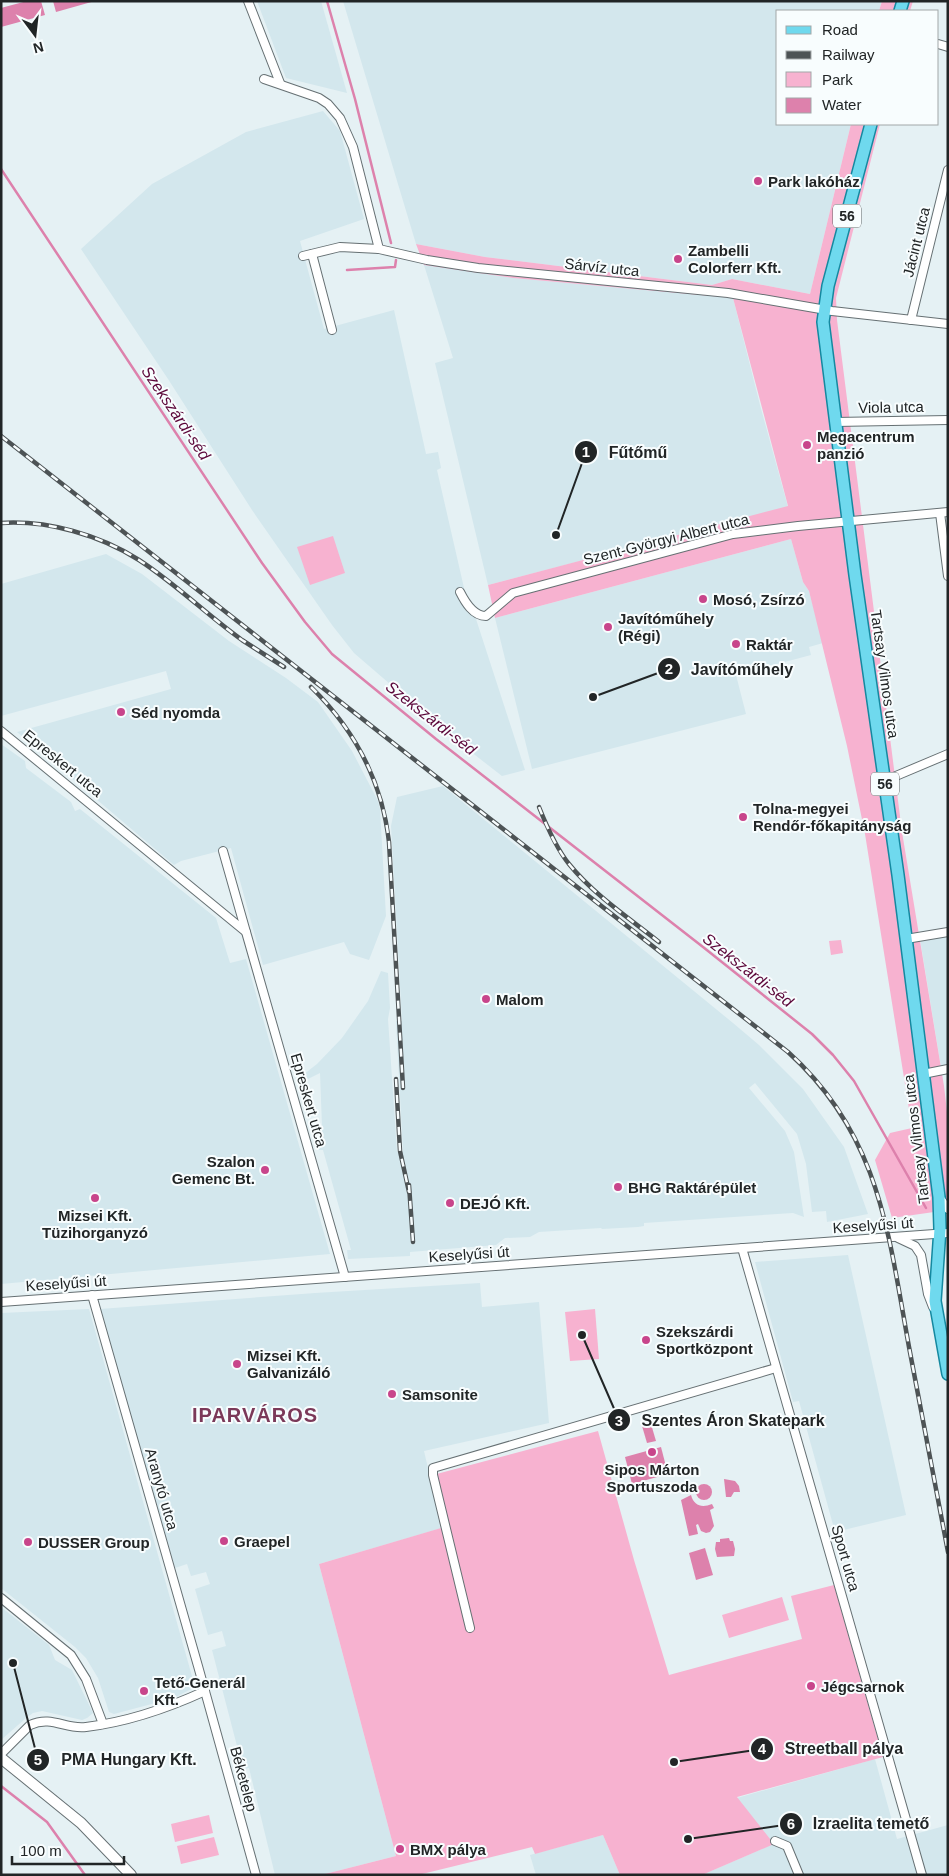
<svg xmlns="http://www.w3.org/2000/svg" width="949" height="1876" font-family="Arial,sans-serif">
	<rect width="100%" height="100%" fill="#e5f1f4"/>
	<g fill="#d3e7ed">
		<polygon points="257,1 321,1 347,93 286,78"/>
		<polygon points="343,1 882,1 879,11 778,11 778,124 851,124 810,294 732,279 712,285 485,257 416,244"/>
		<polygon points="323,111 340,131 364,219 300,241 324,329 394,310 426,454 438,452 441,468 437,470 470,614 476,619 525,770 502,776 448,734 354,653 332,625 252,510 168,379 81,249 152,184 246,132"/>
		<polygon points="424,265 513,278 733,298 760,405 788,507 488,585 435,363 453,358"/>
		<polygon points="791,539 803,582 809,591 823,643 809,647 811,655 736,675 746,714 532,769 495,618"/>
		<polygon points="106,554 142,574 229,641 286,678 318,702 352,751 378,801 380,809 386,916 369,960 350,954 344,942 263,965 231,848 181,861 174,865 17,732 171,689 166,671 1,716 1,584"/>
		<polygon points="1,744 25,761 26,768 71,802 75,811 80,809 216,918 230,963 246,959 330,1254 1,1284"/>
		<polygon points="443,786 733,1023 759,1045 803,1089 844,1147 868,1214 827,1222 826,1211 812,1212 806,1164 797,1134 755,1083 749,1088 785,1131 794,1152 804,1217 793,1213 644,1223 644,1226 638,1227 602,1229 601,1228 539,1232 530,1237 505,1238 496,1245 410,1252 410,1256 348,1259 347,1250 351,1250 323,1150 317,1150 314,1129 322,1126 320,1073 302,1082 299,1078 317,1064 342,1038 368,1001 381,971 388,973 390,1008 388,1019 397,1152 403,1152 396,1021 402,1021 391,826 397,797"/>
		<polygon points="948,934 948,1066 941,1067 920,939"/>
		<polygon points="848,1255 906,1515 835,1532 799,1401 793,1402 755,1262"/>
		<polygon points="480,1283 482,1307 539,1302 549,1423 424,1451 442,1528 319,1564 396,1856 321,1875 275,1875 249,1768 243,1769 212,1650 226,1646 222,1631 208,1635 195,1589 210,1584 206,1572 191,1576 187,1564 175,1568 100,1309 315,1293"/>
		<polygon points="89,1309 195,1687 174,1698 114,1714 109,1712 98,1678 86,1658 75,1647 1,1588 1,1313"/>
		<polygon points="1,1607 49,1645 55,1660 72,1670 93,1713 87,1718 82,1720 42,1711 33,1713 26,1718 1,1740"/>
		<polygon points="875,1759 897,1839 948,1825 948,1875 702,1875 773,1844 737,1798"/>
		<polygon points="603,1835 620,1875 536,1875 530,1855"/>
	</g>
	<g fill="#f7b2d0">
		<polygon points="882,1 913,1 910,11 879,11"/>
		<polygon points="851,124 880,124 836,298 837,320 902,832 944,1086 948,1121 948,1210 892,1218 875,1160 890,1133 912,1128 865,834 847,746 809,591 803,582 791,539 495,618 488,585 788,506 733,298 513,278 424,265 416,244 485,257 712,285 732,279 810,294"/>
		<polygon points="333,536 345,573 310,585 297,547"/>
		<polygon points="841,940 843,953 831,955 829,941"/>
		<polygon points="595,1309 599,1359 570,1361 565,1312"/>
		<polygon points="598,1431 634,1560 669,1675 802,1639 791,1596 834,1585 883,1757 737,1797 774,1844 702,1875 620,1875 603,1835 535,1854 532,1847 418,1875 321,1875 396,1856 319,1564 441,1528 429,1476"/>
		<polygon points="782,1597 789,1620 729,1638 722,1615"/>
		<polygon points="209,1815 213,1833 175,1842 171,1824"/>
		<polygon points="214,1837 219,1855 181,1864 177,1846"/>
	</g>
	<g fill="#dd81ac">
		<polygon points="27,1 41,1 45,15 1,27 1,8"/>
		<polygon points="53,1 95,1 56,12"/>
		<polygon points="651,1424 656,1441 647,1443 642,1426"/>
		<polygon points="661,1447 668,1474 632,1484 625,1457"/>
		<polygon points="724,1479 735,1481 739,1486 740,1492 734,1492 731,1497 726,1497"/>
		<circle cx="704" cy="1492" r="8"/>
		<path d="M691 1495C694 1506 702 1508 712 1504L714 1508 710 1510 714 1526 710 1532 706 1533 701 1531 698 1524 696 1525 698 1534 689 1536 681 1500Z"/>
		<polygon points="729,1538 730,1541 733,1541 735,1549 734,1556 717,1557 715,1549 716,1542 720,1542 720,1539"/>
		<polygon points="705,1548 713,1575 696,1580 689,1553"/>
	</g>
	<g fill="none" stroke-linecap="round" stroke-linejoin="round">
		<g stroke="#dd81ac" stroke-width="2.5">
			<polyline points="327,1 355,99 391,243"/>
			<polyline points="1,169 262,563 305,622 332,654 436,739 703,947 812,1034 833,1055 854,1081 926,1208"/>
			<polyline points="347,270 395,267 396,260"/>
			<polyline points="1,1786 47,1822 85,1875"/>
		</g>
		<g stroke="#667073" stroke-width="10">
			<g id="minor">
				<polyline points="248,1 280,83"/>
				<polyline points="938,44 948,47"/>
				<polyline points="264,79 319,98 328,104 340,118 353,147 379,249"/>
				<polyline points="312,254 332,330"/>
				<polyline points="303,256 340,247 379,249 427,260 478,268 728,293 832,311 948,324"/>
				<polyline points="911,320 948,170"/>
				<polyline points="835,422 948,420"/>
				<polyline points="940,513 948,576"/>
				<path d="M460 592C465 602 473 616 486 616L513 593 733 534 798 526 948 512"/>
				<polyline points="1,731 246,932 345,1277"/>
				<polyline points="884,781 948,754"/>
				<polyline points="223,851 246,932"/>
				<polyline points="906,939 948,932"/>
				<polyline points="923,1074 948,1069"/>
				<polyline points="939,1197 948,1209"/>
				<polyline points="898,1238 915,1246 921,1255 928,1294 933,1307"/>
				<polyline points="742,1248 922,1875"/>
				<polyline points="92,1295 198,1666 256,1875"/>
				<polyline points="1,1302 948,1233"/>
				<polyline points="1,1598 71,1655 86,1679 103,1724"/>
				<polyline points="470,1628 433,1475 433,1468 776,1368"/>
				<path d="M1 1754 30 1725C52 1715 66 1730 86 1727 127 1722 168 1708 205 1691"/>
				<polyline points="775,1841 787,1846 799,1875"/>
			</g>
		</g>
		<g stroke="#667073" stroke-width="12">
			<polyline id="secondary" points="1,1758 81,1823 131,1875"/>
		</g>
		<g stroke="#1589a0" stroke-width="14">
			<g id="primary">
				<polyline points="900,11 903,1"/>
				<polyline points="871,124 828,286 823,322 855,575 898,875 939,1197 940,1229 935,1301 948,1374"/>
			</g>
		</g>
		<use href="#minor" stroke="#fff" stroke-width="8"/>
		<use href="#secondary" stroke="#fff" stroke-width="10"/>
		<use href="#primary" stroke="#6fd9ee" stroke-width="11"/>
		<g stroke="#4d5355" stroke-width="4.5">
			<g id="rail">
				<path d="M1 436 788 1052C880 1135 888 1232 909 1347 922 1415 935 1483 948 1552"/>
				<path d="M1 523C48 520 100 535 139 560 176 584 207 615 242 640 256 649 270 658 284 667"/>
				<path d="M311 687C355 730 382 781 389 842L403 1088"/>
				<path d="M539 807C547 827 556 848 569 864 594 895 629 918 659 942"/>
				<polyline points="396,1079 400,1151 409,1192"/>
				<polyline points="409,1185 413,1242"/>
			</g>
		</g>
		<use href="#rail" stroke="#f8fdfe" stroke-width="2.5" stroke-dasharray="8" stroke-linecap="butt"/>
	</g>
	<g fill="#c8458b" stroke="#f8fdfe" stroke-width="2">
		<circle cx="758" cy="181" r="5"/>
		<circle cx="678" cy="259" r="5"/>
		<circle cx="807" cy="445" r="5"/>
		<circle cx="703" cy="599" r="5"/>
		<circle cx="608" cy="627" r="5"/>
		<circle cx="736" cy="644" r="5"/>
		<circle cx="121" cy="712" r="5"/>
		<circle cx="743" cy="817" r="5"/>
		<circle cx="486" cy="999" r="5"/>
		<circle cx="265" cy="1170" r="5"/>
		<circle cx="618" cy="1187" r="5"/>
		<circle cx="95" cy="1198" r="5"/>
		<circle cx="450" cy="1203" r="5"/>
		<circle cx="646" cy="1340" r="5"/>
		<circle cx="237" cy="1364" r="5"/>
		<circle cx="392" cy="1394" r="5"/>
		<circle cx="652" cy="1452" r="5"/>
		<circle cx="224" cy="1541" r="5"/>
		<circle cx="28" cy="1542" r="5"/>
		<circle cx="811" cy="1686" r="5"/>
		<circle cx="144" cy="1691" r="5"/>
		<circle cx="400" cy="1849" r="5"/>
	</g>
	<g text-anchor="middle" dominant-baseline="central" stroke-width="4" stroke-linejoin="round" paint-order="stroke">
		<g fill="#f8fdfe" stroke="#626667" stroke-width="1">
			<rect x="833" y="204.5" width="28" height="23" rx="4"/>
			<rect x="871" y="772.5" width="28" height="23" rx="4"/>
		</g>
		<g font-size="14" font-weight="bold" fill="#212526">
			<text x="847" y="216">56</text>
			<text x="885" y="784">56</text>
		</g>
		<g font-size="15" font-weight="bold" fill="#212526" stroke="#f8fdfe" text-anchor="start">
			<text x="768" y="181">Park lakóház</text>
			<text x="688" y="250">Zambelli<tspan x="688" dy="17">Colorferr Kft.</tspan></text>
			<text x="817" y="436">Megacentrum<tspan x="817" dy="17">panzió</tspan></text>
			<text x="713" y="599">Mosó, Zsírzó</text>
			<text x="618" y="618">Javítóműhely<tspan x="618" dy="17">(Régi)</tspan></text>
			<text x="746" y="644">Raktár</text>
			<text x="131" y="712">Séd nyomda</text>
			<text x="753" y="808">Tolna-megyei<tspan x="753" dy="17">Rendőr-főkapitányság</tspan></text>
			<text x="496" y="999">Malom</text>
			<text x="255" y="1161" text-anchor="end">Szalon<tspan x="255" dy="17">Gemenc Bt.</tspan></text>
			<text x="628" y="1187">BHG Raktárépület</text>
			<text x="460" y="1203">DEJÓ Kft.</text>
			<text x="95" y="1215" text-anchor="middle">Mizsei Kft.<tspan x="95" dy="17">Tüzihorganyzó</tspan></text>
			<text x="656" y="1331">Szekszárdi<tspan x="656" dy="17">Sportközpont</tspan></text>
			<text x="247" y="1355">Mizsei Kft.<tspan x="247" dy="17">Galvanizáló</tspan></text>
			<text x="402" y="1394">Samsonite</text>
			<text x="652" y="1469" text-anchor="middle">Sipos Márton<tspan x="652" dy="17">Sportuszoda</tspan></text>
			<text x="234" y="1541">Graepel</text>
			<text x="38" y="1542">DUSSER Group</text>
			<text x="154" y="1682">Tető-Generál<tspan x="154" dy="17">Kft.</tspan></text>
			<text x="821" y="1686">Jégcsarnok</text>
			<text x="410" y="1849">BMX pálya</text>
		</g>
		<g font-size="15" fill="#212526" stroke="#f8fdfe">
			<text transform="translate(916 242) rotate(-76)">Jácint utca</text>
			<text transform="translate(602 267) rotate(6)">Sárvíz utca</text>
			<text transform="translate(891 407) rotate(-1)">Viola utca</text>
			<text transform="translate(666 539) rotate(-14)">Szent-Györgyi Albert utca</text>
			<text transform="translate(885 674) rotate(82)">Tartsay Vilmos utca</text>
			<text transform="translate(63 763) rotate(39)">Epreskert utca</text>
			<text transform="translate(309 1100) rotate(74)">Epreskert utca</text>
			<text transform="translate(916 1139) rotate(-97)">Tartsay Vilmos utca</text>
			<text transform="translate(873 1225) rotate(-4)">Keselyűsi út</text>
			<text transform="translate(469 1254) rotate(-4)">Keselyűsi út</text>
			<text transform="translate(66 1283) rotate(-4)">Keselyűsi út</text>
			<text transform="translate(162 1489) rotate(74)">Aranytó utca</text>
			<text transform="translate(846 1558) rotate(74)">Sport utca</text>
			<text transform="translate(244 1779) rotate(75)">Béketelep</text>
		</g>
		<g font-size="16" font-style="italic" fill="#5b0639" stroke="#f8fdfe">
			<text transform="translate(176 413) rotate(56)">Szekszárdi-séd</text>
			<text transform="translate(431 718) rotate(38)">Szekszárdi-séd</text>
			<text transform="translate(748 970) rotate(38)">Szekszárdi-séd</text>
		</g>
		<g font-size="20" font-weight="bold" letter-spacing="1" fill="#7b3959" stroke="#f8fdfe">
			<text x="255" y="1415">IPARVÁROS</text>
		</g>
	</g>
	<path fill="none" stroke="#212526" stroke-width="2" d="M556 535L586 452M593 697L669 669M582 1335L619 1420M674 1762L762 1749M13 1663L38 1760M688 1839L791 1824"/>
	<g fill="#212526" stroke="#f8fdfe" stroke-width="2">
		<circle cx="556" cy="535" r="5"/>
		<circle cx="593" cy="697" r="5"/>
		<circle cx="582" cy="1335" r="5"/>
		<circle cx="674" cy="1762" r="5"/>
		<circle cx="13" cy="1663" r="5"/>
		<circle cx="688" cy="1839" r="5"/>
		<circle cx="586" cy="452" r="12"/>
		<circle cx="669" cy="669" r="12"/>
		<circle cx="619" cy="1420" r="12"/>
		<circle cx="762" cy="1749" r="12"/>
		<circle cx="38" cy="1760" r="12"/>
		<circle cx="791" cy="1824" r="12"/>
	</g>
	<g font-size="15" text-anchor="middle" font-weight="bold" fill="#fff">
		<text x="586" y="457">1</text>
		<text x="669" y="674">2</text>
		<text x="619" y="1426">3</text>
		<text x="762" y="1754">4</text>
		<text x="38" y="1765">5</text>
		<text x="791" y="1829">6</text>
	</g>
	<g font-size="16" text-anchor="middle" font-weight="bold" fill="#212526" stroke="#f8fdfe" stroke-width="4" stroke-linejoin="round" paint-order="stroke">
		<text x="638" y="458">Fűtőmű</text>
		<text x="742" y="675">Javítóműhely</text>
		<text x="733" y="1426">Szentes Áron Skatepark</text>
		<text x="844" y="1754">Streetball pálya</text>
		<text x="129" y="1765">PMA Hungary Kft.</text>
		<text x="871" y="1829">Izraelita temető</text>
	</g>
	<rect width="949" height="1876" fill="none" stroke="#212526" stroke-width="5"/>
	<rect x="776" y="10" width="162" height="115" fill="#f8fdfe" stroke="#a2a7a8"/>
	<rect x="786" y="26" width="25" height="8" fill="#6fd9ee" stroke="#a2a7a8"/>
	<text x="822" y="35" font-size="15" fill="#212526">Road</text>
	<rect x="786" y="51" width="25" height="8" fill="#4d5355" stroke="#a2a7a8"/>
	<text x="822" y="60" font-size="15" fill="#212526">Railway</text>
	<rect x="786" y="72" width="25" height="15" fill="#f7b2d0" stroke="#a2a7a8"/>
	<text x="822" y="85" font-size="15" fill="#212526">Park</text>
	<rect x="786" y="98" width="25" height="15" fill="#dd81ac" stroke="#a2a7a8"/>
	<text x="822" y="110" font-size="15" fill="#212526">Water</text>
	<g transform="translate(35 35) rotate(165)" stroke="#f8fdfe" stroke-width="4" paint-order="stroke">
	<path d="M0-4L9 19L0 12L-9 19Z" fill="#212526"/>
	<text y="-8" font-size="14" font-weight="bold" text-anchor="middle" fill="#212526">N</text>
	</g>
	<path d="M12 1856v8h112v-8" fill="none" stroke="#212526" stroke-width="2.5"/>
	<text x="20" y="1856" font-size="15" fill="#212526" stroke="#f8fdfe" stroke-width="4" paint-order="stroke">100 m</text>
</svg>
